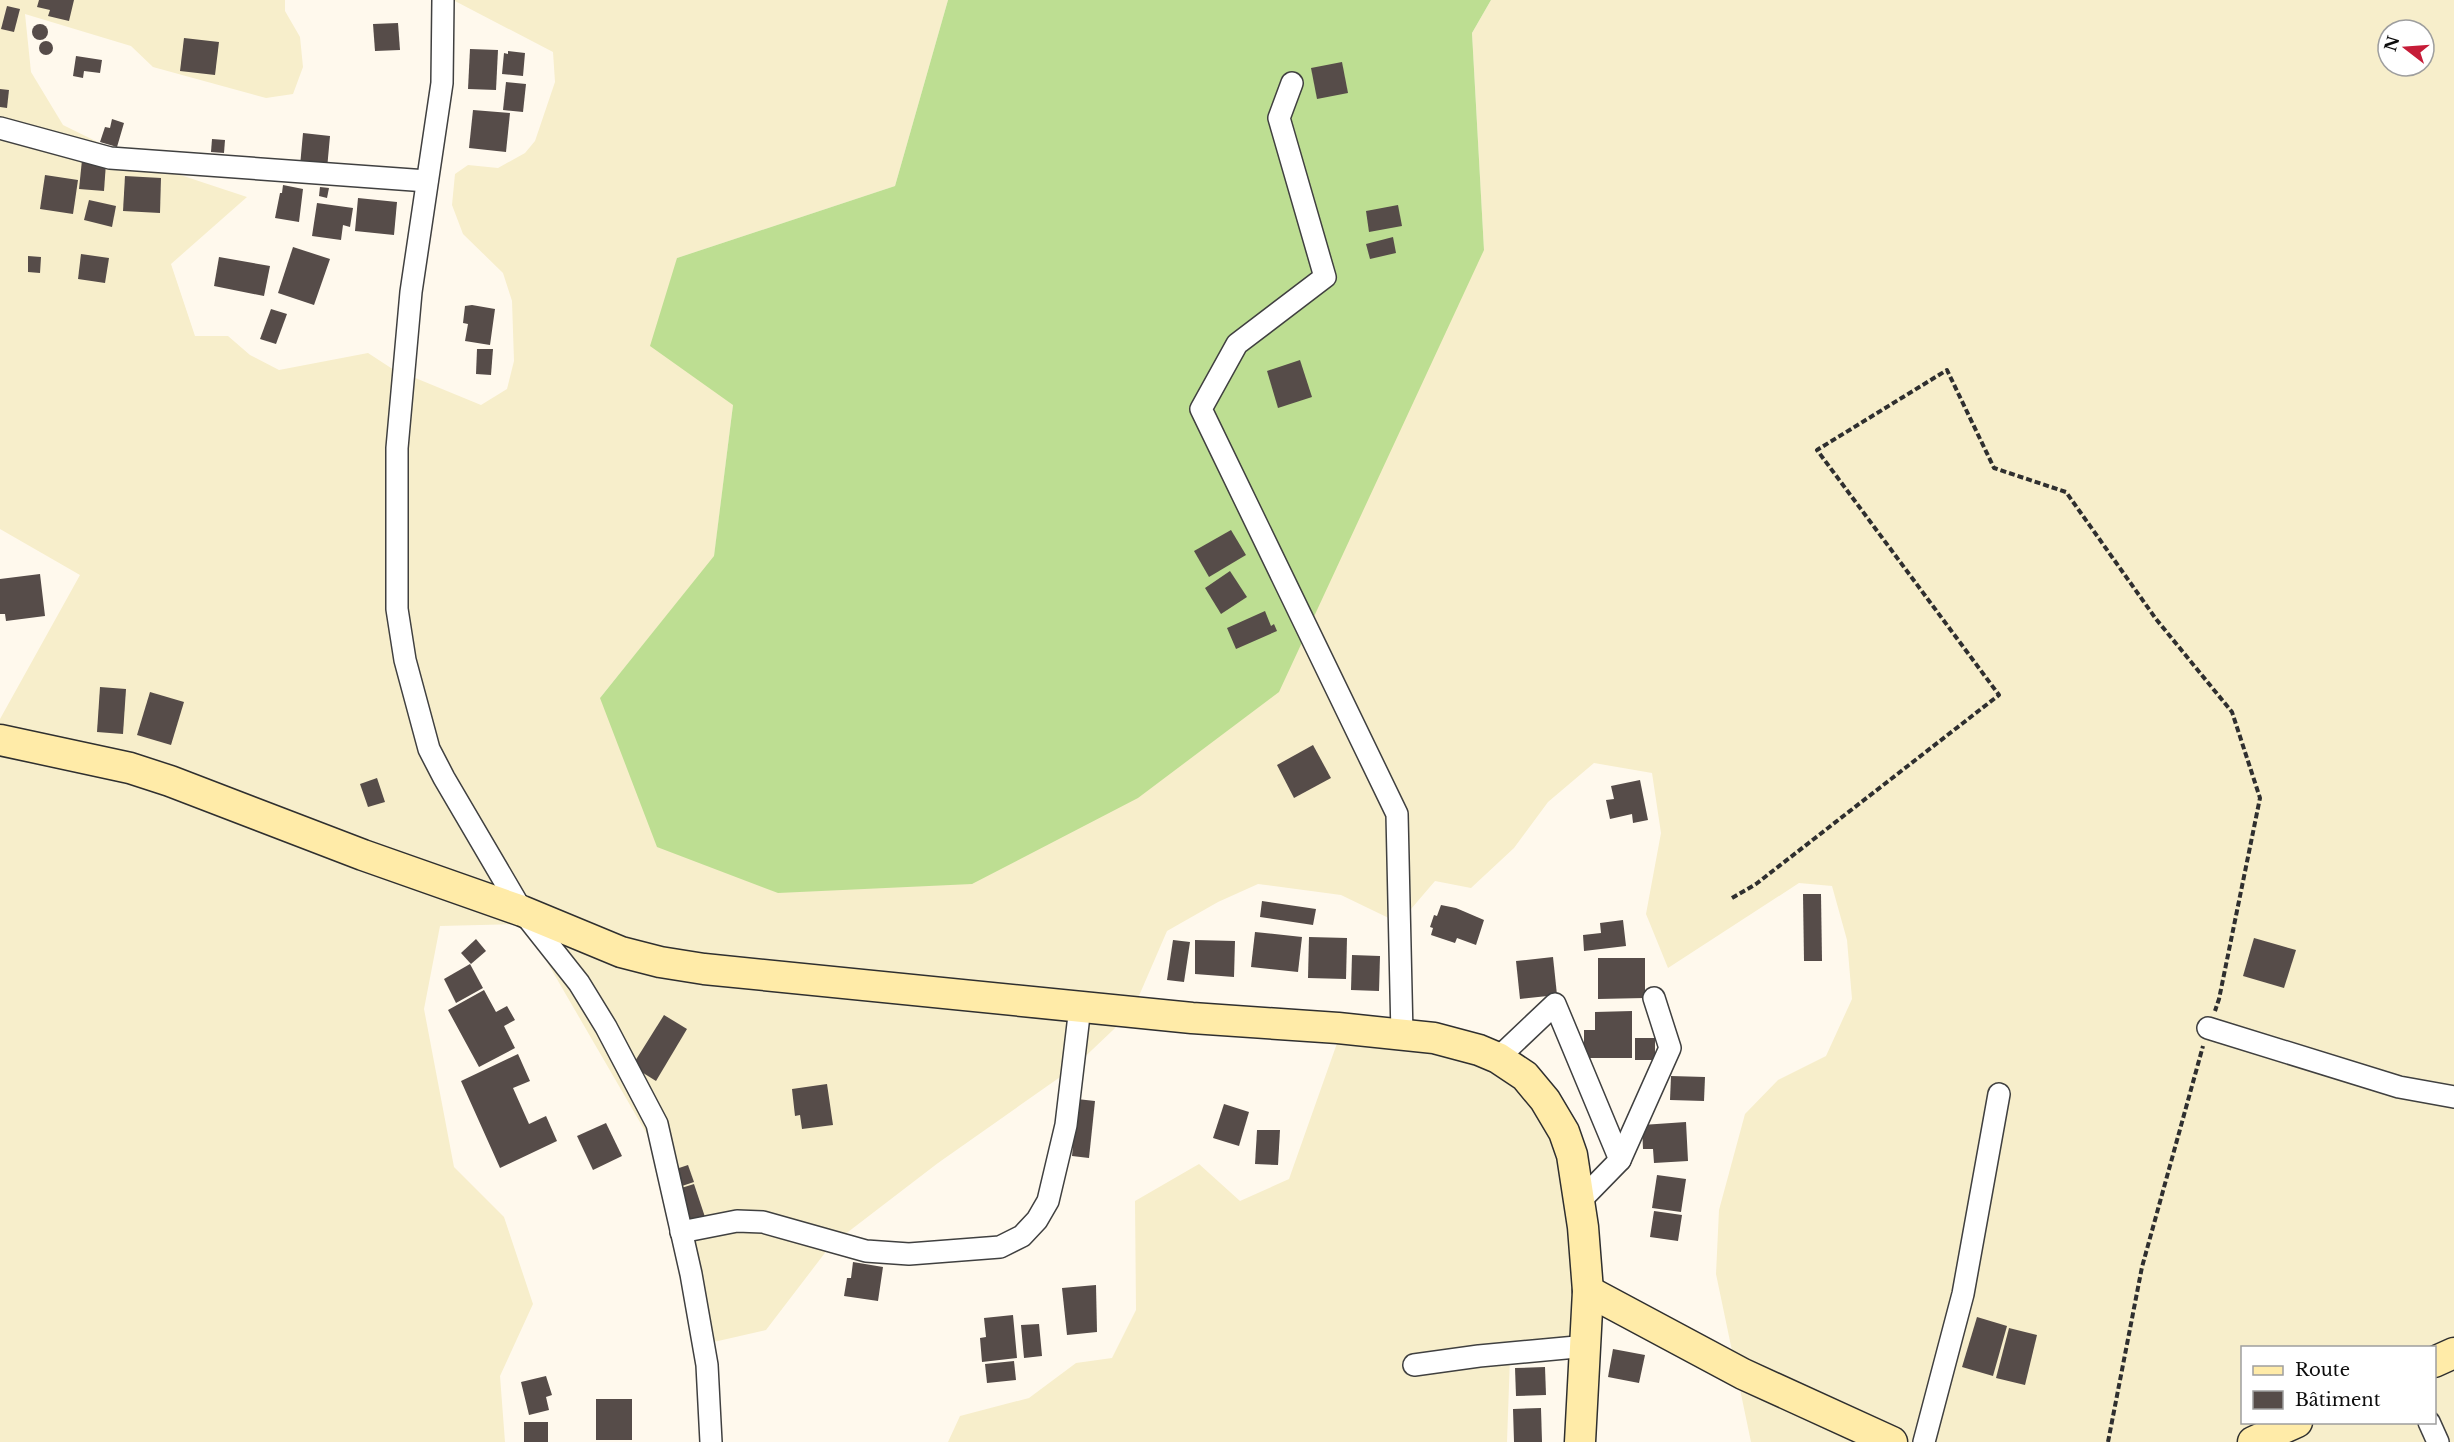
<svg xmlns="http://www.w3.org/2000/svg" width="2454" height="1442" font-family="'Libre Baskerville',serif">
	<rect width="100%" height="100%" fill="#fff9ed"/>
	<g fill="#f7eecb" fill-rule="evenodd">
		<path d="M0 0H285V11L300 37 303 67 293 94 266 98 153 67 131 46 25 14 31 72 63 125 132 159 247 197 171 264 195 336H228L250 355 279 370 368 353 391 368 481 405 507 389 514 361 512 301 503 273 463 234 452 205 455 174 468 165 498 168 525 153 535 141 555 82 553 52 453 0H948L895 186 677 258 733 405 714 557 600 698 1484 250 1472 33 1491 0H2454V1442H1751L1716 1274 1719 1210 1745 1114 1778 1080 1826 1056 1852 999 1847 940 1832 886 1799 883 1668 968 1646 914 1661 833 1652 773 1594 763 1548 802 1514 848 1471 888 1435 881 1399 923 1341 895 1258 884 1218 902 1167 931 1132 1012 1073 1068 938 1163 831 1245 766 1330 705 1344 648 1136 525 924 440 926 424 1009 454 1167 504 1217 533 1304 500 1376 505 1442H0V719L80 575 0 529ZM2388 30H2424V66H2388ZM2242 1348H2434V1422H2242Z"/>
		<polygon points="1341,1032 1479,1046 1553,1107 1589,1337 1510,1357 1507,1442 948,1442 960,1416 1029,1398 1076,1363 1112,1358 1136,1310 1135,1201 1199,1164 1240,1201 1289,1179"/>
	</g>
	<polygon fill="#bdde92" points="948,0 1491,0 1472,33 1484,250 1279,692 1138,798 972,884 778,893 657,847 600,698 714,556 733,405 650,346 677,258 895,186"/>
	<g fill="#564c49">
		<polygon points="39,0 74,0 69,21 48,16 50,10 37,7"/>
		<polygon points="7,6 20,9 14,32 1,29"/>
		<polygon points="398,23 400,50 375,51 373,24"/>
		<circle cx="40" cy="32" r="8"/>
		<polygon points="184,38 219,42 215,75 180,71"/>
		<circle cx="46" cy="48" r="7"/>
		<polygon points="470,49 498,50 496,90 468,89"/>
		<polygon points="508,51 525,53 523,76 502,74 504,53 508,54"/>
		<polygon points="76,56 102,60 100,73 84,71 83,78 73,76"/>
		<polygon points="1342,62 1348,93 1317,99 1311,68"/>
		<polygon points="506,82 526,84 523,112 503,110"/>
		<polygon points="0,89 9,90 7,108 0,107"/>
		<polygon points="473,110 510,113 506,152 469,148"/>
		<polygon points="112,119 124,123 117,147 100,142 105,127 110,128"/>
		<polygon points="303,133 330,136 327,169 300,166"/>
		<polygon points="212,139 225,140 224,153 211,152"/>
		<polygon points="82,160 106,163 104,191 79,189"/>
		<polygon points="45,175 78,180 73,214 40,209"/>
		<polygon points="125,176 161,178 160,213 123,211"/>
		<polygon points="283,185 303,189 299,222 275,218 280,193 282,193"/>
		<polygon points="320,187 329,188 327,198 319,196"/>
		<polygon points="358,198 397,202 394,235 355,231"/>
		<polygon points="89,200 116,206 112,227 84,220"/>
		<polygon points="317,203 353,208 350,227 343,225 341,240 312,236"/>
		<polygon points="1398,205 1402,226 1369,232 1366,211"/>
		<polygon points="1393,237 1396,253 1370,259 1366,244"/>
		<polygon points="293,247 330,259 314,305 278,293"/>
		<polygon points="81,254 109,258 105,283 78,279"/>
		<polygon points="28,256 41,257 40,273 28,272"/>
		<polygon points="219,257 270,266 264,296 214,286"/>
		<polygon points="472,305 495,309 490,345 465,341 468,324 463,323 465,306"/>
		<polygon points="271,309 287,314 276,344 260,339"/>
		<polygon points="477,349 493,349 491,375 476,374"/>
		<polygon points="1300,360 1312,397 1278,408 1267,371"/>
		<polygon points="1231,530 1246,555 1209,577 1194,551"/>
		<polygon points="1230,571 1247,597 1221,614 1205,588"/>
		<polygon points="40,574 45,616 6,621 5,614 0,614 0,579"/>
		<polygon points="1265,611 1271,626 1274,624 1277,631 1236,649 1227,628"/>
		<polygon points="100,687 126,689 123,734 97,732"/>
		<polygon points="150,692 184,702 171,745 137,735"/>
		<polygon points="1313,745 1331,778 1294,798 1277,765"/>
		<polygon points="377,778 385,802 368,807 360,784"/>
		<polygon points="1640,780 1648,820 1633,823 1632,814 1610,819 1606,800 1614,799 1611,786"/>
		<polygon points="1803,894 1821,894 1822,961 1804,961"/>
		<polygon points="1262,901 1316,909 1313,925 1260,917"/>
		<polygon points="1441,905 1456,908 1484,920 1476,945 1457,938 1455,943 1431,935 1433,928 1430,927 1434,915 1437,916"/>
		<polygon points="1623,920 1626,946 1584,951 1583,935 1601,933 1600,923"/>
		<polygon points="1255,932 1302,937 1298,972 1251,967"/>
		<polygon points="1309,937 1347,938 1346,979 1308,978"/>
		<polygon points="2254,938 2296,950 2284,988 2243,976"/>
		<polygon points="476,939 486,951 471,964 461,953"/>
		<polygon points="1173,940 1190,942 1184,982 1167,980"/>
		<polygon points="1195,940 1235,941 1234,977 1195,974"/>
		<polygon points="1352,955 1380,956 1379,991 1351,990"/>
		<polygon points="1553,957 1557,995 1520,999 1516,961"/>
		<polygon points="1598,958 1645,958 1645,998 1598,999"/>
		<polygon points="470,964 483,988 456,1003 444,979"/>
		<polygon points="484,990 496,1012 507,1006 515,1020 504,1026 515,1048 479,1067 448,1010"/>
		<polygon points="1632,1011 1632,1058 1584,1058 1584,1030 1595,1030 1595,1012"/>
		<polygon points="664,1015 687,1029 656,1081 632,1066"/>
		<rect x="1635" y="1038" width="20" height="22"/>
		<polygon points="518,1054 530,1081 513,1088 529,1124 546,1116 557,1141 500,1168 461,1081"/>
		<polygon points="1671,1076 1705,1077 1704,1101 1670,1100"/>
		<polygon points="827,1084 833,1125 802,1129 800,1115 795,1116 792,1089"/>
		<polygon points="1077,1099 1095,1101 1089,1158 1072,1156"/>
		<polygon points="1224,1104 1249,1112 1239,1146 1213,1138"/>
		<polygon points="1686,1122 1688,1161 1654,1163 1653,1149 1643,1149 1642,1125"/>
		<polygon points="606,1123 622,1156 593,1170 577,1136"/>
		<polygon points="1257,1130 1280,1130 1278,1165 1255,1164"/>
		<polygon points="688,1165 694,1182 679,1187 673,1170"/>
		<polygon points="1657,1175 1686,1179 1681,1212 1652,1208"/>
		<polygon points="694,1184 705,1217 689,1222 678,1189"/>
		<polygon points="1654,1211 1682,1215 1678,1241 1650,1237"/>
		<polygon points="853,1262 883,1267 878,1301 844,1296 847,1278 851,1278"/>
		<polygon points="1096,1285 1097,1332 1067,1335 1062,1288"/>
		<polygon points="1013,1315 1017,1358 982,1362 980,1338 986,1337 984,1318"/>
		<polygon points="1977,1317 2007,1326 1993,1376 1962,1367"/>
		<polygon points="1039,1324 1042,1356 1024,1358 1021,1325"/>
		<polygon points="2009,1328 2037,1335 2025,1385 1996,1378"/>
		<polygon points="1613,1349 1645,1355 1639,1383 1608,1377"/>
		<polygon points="1014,1361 1016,1380 987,1383 985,1364"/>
		<polygon points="1545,1367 1546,1395 1516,1396 1515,1368"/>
		<polygon points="546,1376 552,1395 546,1397 549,1410 529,1415 521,1382"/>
		<rect x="596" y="1399" width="36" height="41"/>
		<polygon points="1541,1408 1542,1442 1514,1442 1513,1409"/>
		<rect x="524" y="1422" width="24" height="20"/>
	</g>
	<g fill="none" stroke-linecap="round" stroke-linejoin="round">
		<g stroke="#404040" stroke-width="24">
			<g id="street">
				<polyline points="443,0 442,83 411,292 397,448 397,609 405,660 429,749 444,778 522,911 579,983 606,1027 657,1124 691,1274 707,1365 711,1442"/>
				<polyline points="1292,83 1279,118 1325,277 1237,344 1201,409 1397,814 1402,1035"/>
				<polyline points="0,128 110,158 427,181"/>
				<polyline points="2208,1028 2399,1087 2454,1097"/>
				<polyline points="1498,1058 1555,1004 1620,1160"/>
				<polyline points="1580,1201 1620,1160 1670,1048 1654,998"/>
				<polyline points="681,1232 737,1221 763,1222 866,1251 909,1254 1000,1247 1022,1236 1037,1220 1048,1201 1066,1125 1080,1007"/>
				<polyline points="1414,1365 1479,1356 1587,1346"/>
				<polyline points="2429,1422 2438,1442"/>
				<polyline points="1924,1442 1963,1294 1999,1094"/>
			</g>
		</g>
		<g stroke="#2f2f2f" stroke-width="33">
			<g id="secondary">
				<polyline points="0,740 130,768 170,781 363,855 522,911 621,952 660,962 704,969 1192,1018 1338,1028 1434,1038 1479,1050 1498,1058 1525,1076 1545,1100 1564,1132 1572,1155 1583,1227 1588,1291 1580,1442"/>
				<polyline points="1588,1291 1743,1374 1892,1442"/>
				<polyline points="2434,1362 2454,1353"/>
				<polyline points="2253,1442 2297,1422"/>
			</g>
		</g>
		<g stroke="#2f2f2f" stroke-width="4" stroke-dasharray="6 3" stroke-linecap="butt">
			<polyline points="1732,898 1756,884 1999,695 1817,450 1947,370 1994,468 2066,492 2156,619 2232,712 2260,798 2219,999 2215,1011"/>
			<polyline points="2108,1442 2142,1267 2203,1046"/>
		</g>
		<use href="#street" stroke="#fff" stroke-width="21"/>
		<use href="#secondary" stroke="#ffeba8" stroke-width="30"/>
	</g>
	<rect x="2241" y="1346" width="195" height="78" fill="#ffffff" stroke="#9e9e9e" stroke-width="1.5"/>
	<rect x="2253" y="1366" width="30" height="9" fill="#ffeba8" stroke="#9e9e9e" stroke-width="1.5"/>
	<text x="2295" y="1376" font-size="18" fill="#0d0d0d">Route</text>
	<rect x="2253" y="1391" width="30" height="18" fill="#564c49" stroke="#9e9e9e" stroke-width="1.5"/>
	<text x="2295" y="1406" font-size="18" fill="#0d0d0d">Bâtiment</text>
	<g transform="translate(2406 48) rotate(287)"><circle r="28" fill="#ffffff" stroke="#9e9e9e" stroke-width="1.5"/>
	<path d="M0-4.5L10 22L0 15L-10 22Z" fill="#c61c38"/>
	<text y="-9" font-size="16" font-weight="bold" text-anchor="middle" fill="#0d0d0d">N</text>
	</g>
</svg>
